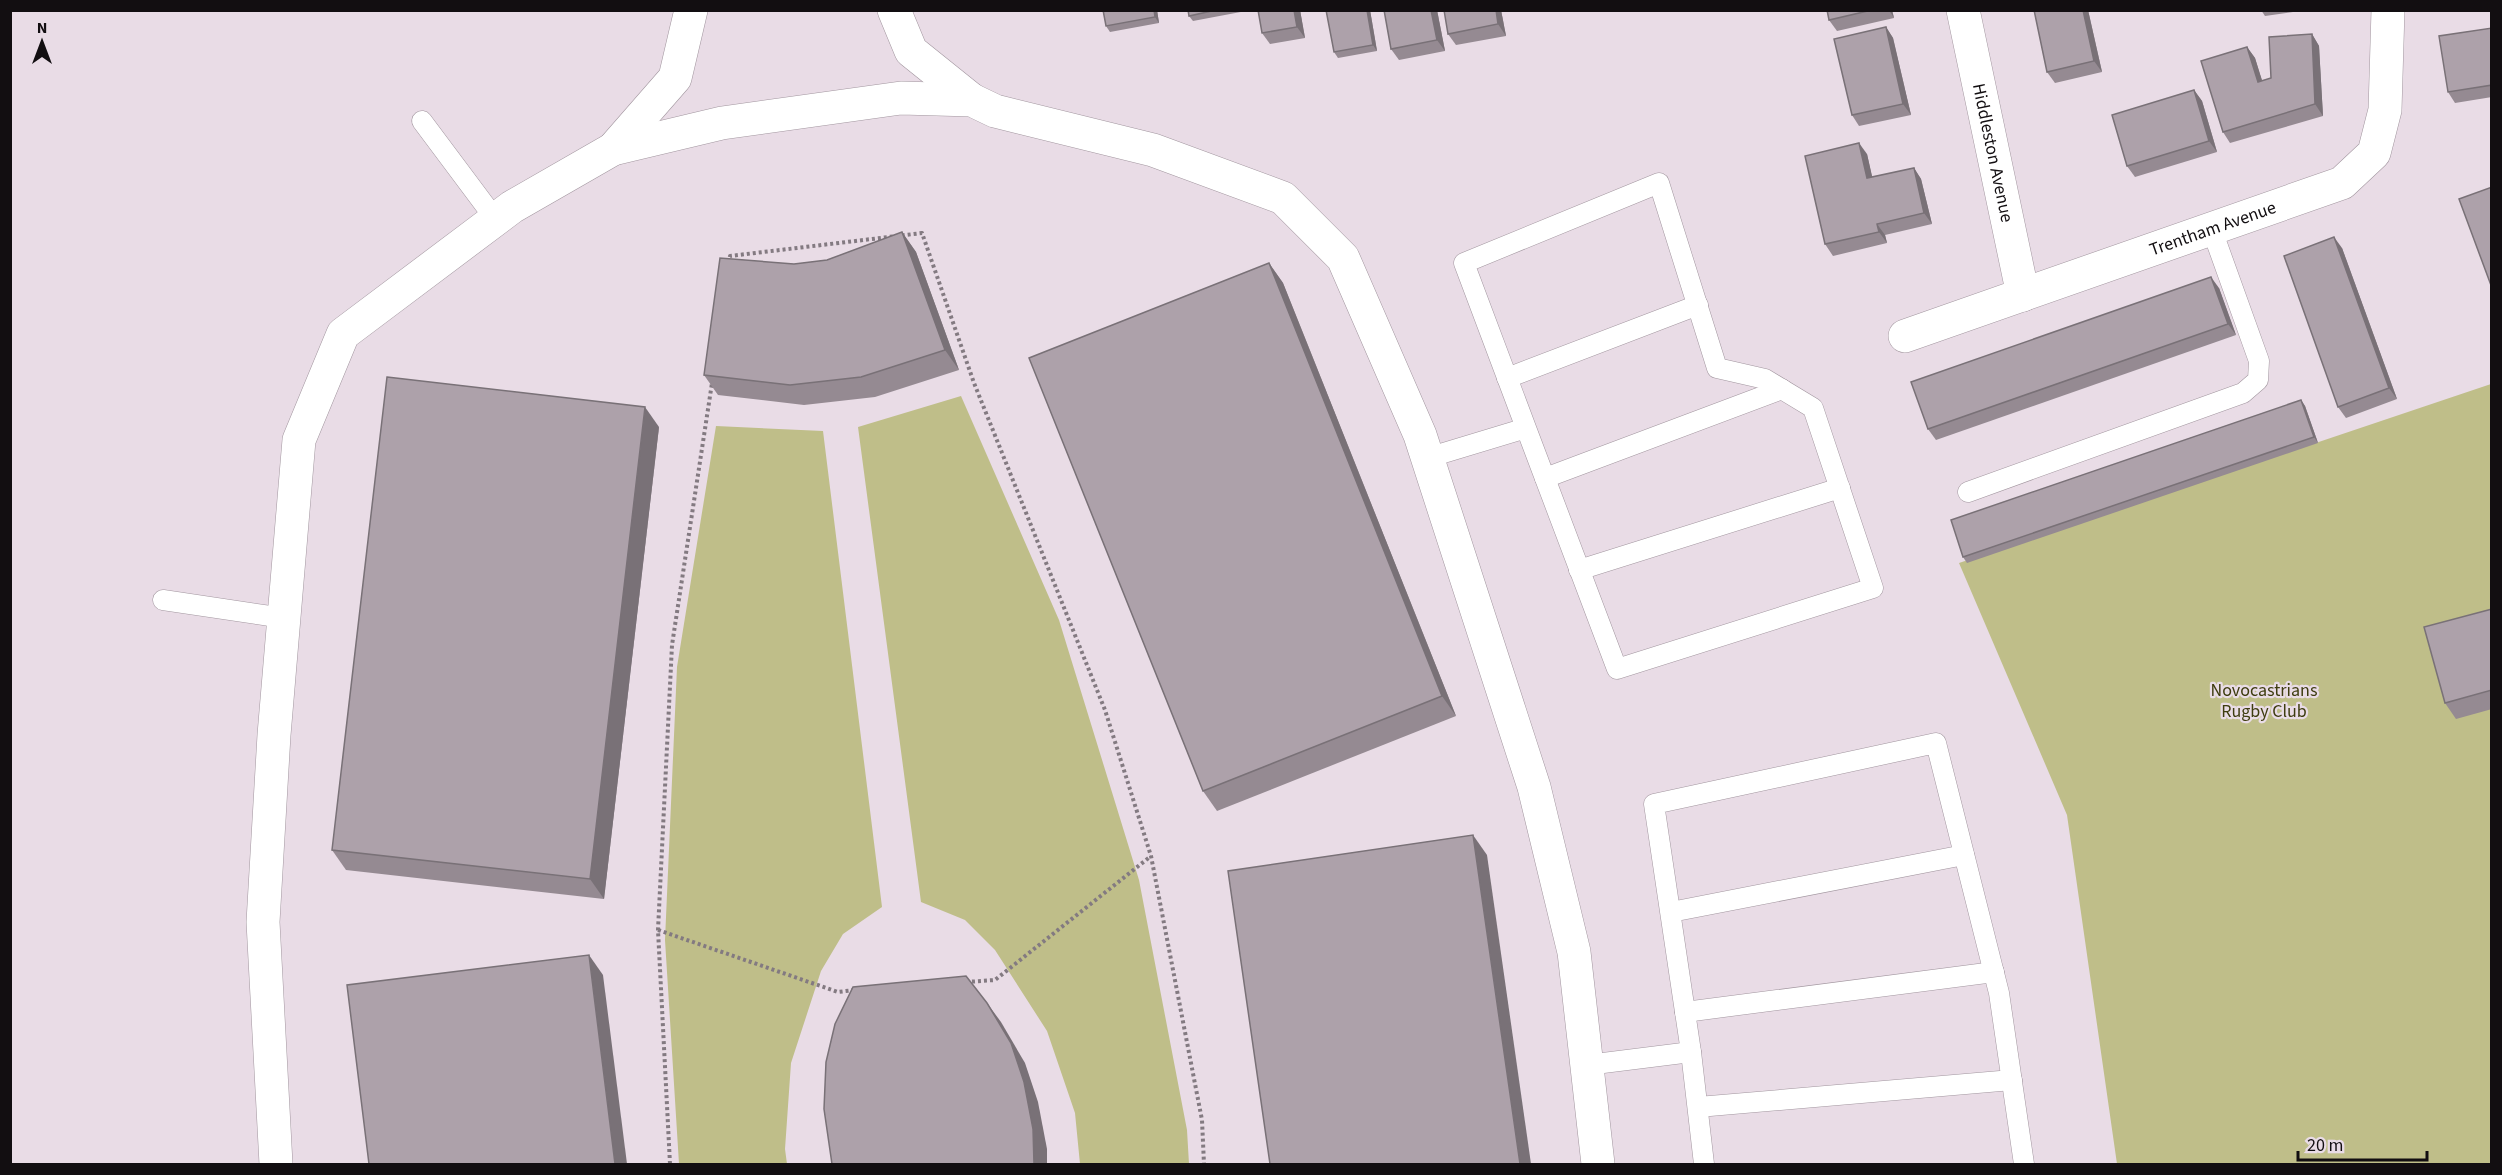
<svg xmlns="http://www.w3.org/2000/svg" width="2502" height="1175" font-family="'Source Sans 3',sans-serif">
	<rect width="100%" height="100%" fill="#e9dce6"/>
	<g fill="#bfbe89">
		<polygon points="2491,384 2491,1164 2117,1164 2067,815 1959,563"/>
		<polygon points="961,396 1059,620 1139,880 1187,1130 1189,1164 1080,1164 1075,1113 1047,1031 995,950 965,920 921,902 858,427"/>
		<polygon points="716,426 823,431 882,907 843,934 821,971 791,1063 785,1149 787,1164 679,1164 665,940 677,667"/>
	</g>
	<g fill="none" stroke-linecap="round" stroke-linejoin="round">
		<g stroke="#a2969f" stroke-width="21">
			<g id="service">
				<polyline points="422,121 496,220"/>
				<polyline points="1507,378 1698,305"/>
				<polyline points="1427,458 1526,428 1464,263 1659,183 1717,368 1765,379 1813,408 1873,588 1617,669 1526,428"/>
				<polyline points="1545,478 1782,389"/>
				<polyline points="1968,492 2243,393 2258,380 2259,361 2212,230"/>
				<polyline points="1579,570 1840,488"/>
				<polyline points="163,600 284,618"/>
				<polyline points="1671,912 1964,855"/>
				<polyline points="1685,1012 1994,972"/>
				<polyline points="1587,1065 1691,1052"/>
				<polyline points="1698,1107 2012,1080"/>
				<polyline points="1704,1164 1691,1052 1654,804 1936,743 1999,993 2024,1164"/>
			</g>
		</g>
		<g stroke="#a2969f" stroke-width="34">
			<g id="minor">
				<polyline points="894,10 911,51 972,100"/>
				<path id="s1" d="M1963 10 2023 295"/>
				<polyline points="613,149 675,78 691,10"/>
				<path id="s2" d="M1905 336 2342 183 2374 153 2385 110 2388 10"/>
				<polyline points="276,1164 263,922 274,735 299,440 343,334 512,207 613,149 722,123 901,98 972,100 995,111 1153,150 1283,198 1343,258 1420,435 1534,787 1574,952 1598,1164"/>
			</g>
		</g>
		<g stroke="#837a81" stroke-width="4" stroke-dasharray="3 3" stroke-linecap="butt">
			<polyline points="729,263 730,256 922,233 974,383 1105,710 1151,856 1202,1120 1204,1164"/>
			<polyline points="658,930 838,992 854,990"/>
			<polyline points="966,982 995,980 1151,856"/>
			<polyline points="670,1164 658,930 672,645 712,383"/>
		</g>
		<use href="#service" stroke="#fff" stroke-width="20"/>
		<use href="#minor" stroke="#fff" stroke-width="33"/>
	</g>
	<g fill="#958a92">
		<polygon points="1103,10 1157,10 1159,23 1110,32 1106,26"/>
		<polygon points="1188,10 1246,10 1246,11 1193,21 1189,16"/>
		<polygon points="1258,10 1300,10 1305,38 1270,44 1262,33"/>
		<polygon points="1326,10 1370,10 1377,51 1338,58 1334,52"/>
		<polygon points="1384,10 1437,10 1445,51 1399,60 1391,49"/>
		<polygon points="1501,10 1506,36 1456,45 1448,34"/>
		<polygon points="1827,10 1892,10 1894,18 1837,31 1829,20"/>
		<polygon points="2034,10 2088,10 2102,72 2055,83 2047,72"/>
		<polygon points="2261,10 2307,10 2265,16"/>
		<polygon points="1886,27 1893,38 1911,115 1859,126 1852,115"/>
		<polygon points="2492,28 2492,97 2455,103 2448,92"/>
		<polygon points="2312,34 2319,46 2323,116 2230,143 2223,132 2247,47 2255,58 2262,81 2271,78"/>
		<polygon points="2194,90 2202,101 2217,152 2135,177 2127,166"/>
		<polygon points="1867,154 1872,177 1914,168 1921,179 1932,224 1885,235 1887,243 1833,256 1825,244"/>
		<polygon points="902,232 916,252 959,370 875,397 804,405 718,395 704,375 794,264 827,260"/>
		<polygon points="2342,248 2397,399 2346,418 2338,407"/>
		<polygon points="1269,263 1283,283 1456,716 1217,811 1203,791"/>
		<polygon points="2219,288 2236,335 1936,440 1928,429"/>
		<polygon points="2301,400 2305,406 2318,443 1967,563 1963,557"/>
		<polygon points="659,427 604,899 346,870 332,850"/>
		<polygon points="2492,609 2492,709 2456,719 2445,703"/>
	</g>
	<g fill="#797177">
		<polygon points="1154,10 1157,10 1159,23 1155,17"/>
		<polygon points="1294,10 1300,10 1305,38 1297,27"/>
		<polygon points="1367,10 1370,10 1377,51 1373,45"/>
		<polygon points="1431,10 1437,10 1445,51 1437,40"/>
		<polygon points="1496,10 1501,10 1506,36 1498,24"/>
		<polygon points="1889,10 1892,10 1894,18"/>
		<polygon points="2083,10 2088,10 2102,72 2094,61"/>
		<polygon points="1886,27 1893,38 1911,115 1903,104"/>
		<polygon points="2312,34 2319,46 2323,116 2315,104"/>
		<polygon points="2247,47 2255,58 2266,93 2258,82"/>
		<polygon points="2194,90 2202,101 2217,152 2209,141"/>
		<polygon points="1859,143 1867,154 1875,189 1867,178"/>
		<polygon points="1914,168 1921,179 1932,224 1924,213"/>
		<polygon points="1877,224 1885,235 1887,243 1879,232"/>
		<polygon points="902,232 916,252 959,370 945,350"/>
		<polygon points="2334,237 2342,248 2397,399 2389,388"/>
		<polygon points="1269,263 1283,283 1456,716 1442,696"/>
		<polygon points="2211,277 2219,288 2236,335 2228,324"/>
		<polygon points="2301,400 2305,406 2318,443 2314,437"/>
		<polygon points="645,407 659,427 604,899 590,879"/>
		<polygon points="1473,835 1487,855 1531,1164 1520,1164"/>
		<polygon points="589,955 603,975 627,1164 615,1164"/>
		<polygon points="987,1003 1001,1022 1025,1063 1038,1102 1047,1149 1047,1164 1034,1164"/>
	</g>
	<g fill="#ada1aa" stroke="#797177" stroke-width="1.5">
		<polygon points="1103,10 1154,10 1155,17 1106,26"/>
		<polygon points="1188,10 1216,10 1189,16"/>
		<polygon points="1258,10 1294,10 1297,27 1262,33"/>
		<polygon points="1326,10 1367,10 1373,45 1334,52"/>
		<polygon points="1384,10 1431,10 1437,40 1391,49"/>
		<polygon points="1444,10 1496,10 1498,24 1448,34"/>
		<polygon points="1827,10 1872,10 1829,20"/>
		<polygon points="2034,10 2083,10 2094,61 2047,72"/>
		<polygon points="1886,27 1903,104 1852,115 1834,39"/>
		<polygon points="2492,28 2492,85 2448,92 2439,36"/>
		<polygon points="2312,34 2315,104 2223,132 2201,61 2247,47 2258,82 2271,78 2269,37"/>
		<polygon points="2194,90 2209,141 2127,166 2112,115"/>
		<polygon points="1859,143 1867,178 1914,168 1924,213 1877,224 1879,232 1825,244 1805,156"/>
		<polygon points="2492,187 2492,288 2459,199"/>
		<polygon points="902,232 945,350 861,377 790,385 704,375 720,258 794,264 827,260"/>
		<polygon points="2334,237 2389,388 2338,407 2284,256"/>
		<polygon points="1269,263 1442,696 1203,791 1029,358"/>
		<polygon points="2211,277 2228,324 1928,429 1911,382"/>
		<polygon points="387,377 645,407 590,879 332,850"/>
		<polygon points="2301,400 2314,437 1963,557 1951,520"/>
		<polygon points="2492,609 2492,690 2445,703 2424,627"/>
		<polygon points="1473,835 1520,1164 1270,1164 1228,871"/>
		<polygon points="589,955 615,1164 369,1164 347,985"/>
		<polygon points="966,976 987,1003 1011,1043 1024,1082 1033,1129 1034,1164 832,1164 824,1109 826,1062 835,1024 853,987"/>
	</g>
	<g text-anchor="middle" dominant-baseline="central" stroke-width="4.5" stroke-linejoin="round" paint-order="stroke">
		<g font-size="18" fill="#120e11" stroke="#e9dce6">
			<text stroke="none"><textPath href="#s1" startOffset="146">Hiddleston Avenue</textPath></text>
			<text stroke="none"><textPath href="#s2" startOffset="326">Trentham Avenue</textPath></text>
		</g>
		<g font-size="18" fill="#3e3c0f" stroke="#e9dce6">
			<text x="2264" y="690">Novocastrians<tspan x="2264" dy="21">Rugby Club</tspan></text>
		</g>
	</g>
	<rect width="2502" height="1175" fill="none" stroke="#120e11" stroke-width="24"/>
	<g transform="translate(42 42)" stroke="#e9dce6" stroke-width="4.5" paint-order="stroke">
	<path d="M0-4.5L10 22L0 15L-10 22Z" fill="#120e11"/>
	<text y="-9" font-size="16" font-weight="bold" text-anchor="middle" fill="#120e11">N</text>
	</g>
	<path d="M2298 1151v9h129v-9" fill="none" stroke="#120e11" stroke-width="3"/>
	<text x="2307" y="1151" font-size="18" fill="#120e11" stroke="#e9dce6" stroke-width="4.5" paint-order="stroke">20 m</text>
</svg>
